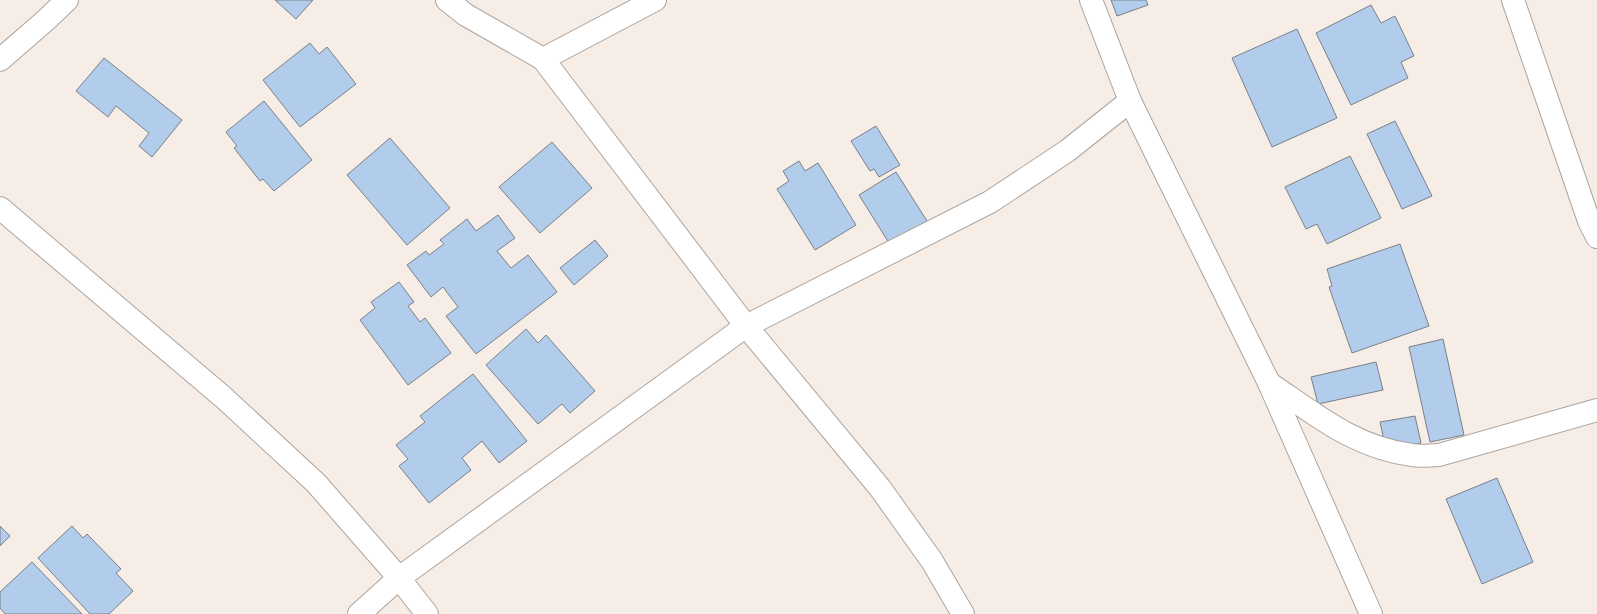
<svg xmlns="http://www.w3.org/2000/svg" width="1597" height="614" font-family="'Roboto Serif',serif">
	<rect width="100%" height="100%" fill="#f5ede6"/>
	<g fill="#b2ccec" stroke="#7a8087">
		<polygon points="275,0 313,0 296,19"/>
		<polygon points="1111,0 1146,0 1148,5 1117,16"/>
		<polygon points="1371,5 1381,23 1395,16 1414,56 1401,62 1408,78 1351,105 1316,33"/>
		<polygon points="1297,29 1337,118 1272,147 1232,58"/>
		<polygon points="310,43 319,54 327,47 356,84 300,127 263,80"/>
		<polygon points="104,58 182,120 152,157 139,146 149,133 116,106 108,117 76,91"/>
		<polygon points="264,101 312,160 274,191 263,179 260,181 234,148 237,146 226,132"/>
		<polygon points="1395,121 1432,196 1402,209 1367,134"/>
		<polygon points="876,126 900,165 879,177 874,169 870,171 851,141"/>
		<polygon points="390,138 450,208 407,245 347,175"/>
		<polygon points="552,142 592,188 540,233 499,187"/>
		<polygon points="1350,156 1381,218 1327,244 1317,224 1306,229 1285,187"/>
		<polygon points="799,161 805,171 818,163 856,225 815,250 777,189 789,181 783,171"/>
		<polygon points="896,172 927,221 889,243 859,195"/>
		<polygon points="498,215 515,238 497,251 511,268 528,255 557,292 476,354 446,316 458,307 443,287 431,297 407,265 426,251 429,255 444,244 440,240 467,219 476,231"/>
		<polygon points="595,240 608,256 574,285 560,268"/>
		<polygon points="1400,244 1429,326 1352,353 1329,287 1332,286 1327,269"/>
		<polygon points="399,282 414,302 408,306 420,322 425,318 451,353 408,385 360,320 375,308 371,302"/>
		<polygon points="526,329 538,343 546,335 595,391 570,413 562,404 538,424 486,365"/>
		<polygon points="1443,339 1464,435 1430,442 1409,347"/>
		<polygon points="1376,362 1383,390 1318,404 1311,377"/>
		<polygon points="473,374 527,441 499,463 482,441 462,458 471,470 429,503 399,466 408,459 396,445 425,422 420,416"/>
		<polygon points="1415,416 1421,443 1386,450 1380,422"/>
		<polygon points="1497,478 1533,562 1482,584 1446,499"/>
		<polygon points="0,526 10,536 0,546"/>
		<polygon points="72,526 83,538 87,534 121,569 116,573 133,591 109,614 90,614 38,558"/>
		<polygon points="32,562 82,614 5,614 0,608 0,592"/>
	</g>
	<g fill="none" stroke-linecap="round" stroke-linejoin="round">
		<g stroke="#ada49e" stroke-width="24">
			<g id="minor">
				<polyline points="447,0 466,15 543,59 655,0"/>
				<polyline points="1091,0 1130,101 1269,383 1371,614"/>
				<polyline points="1513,0 1589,221 1597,237"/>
				<polyline points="543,59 746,326 880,488 932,561 963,614"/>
				<polyline points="0,60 46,20 67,0"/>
				<polyline points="0,208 223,397 316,483 399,578 427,614"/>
				<path d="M1269 383C1315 414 1355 448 1412 455 1420 457 1430 455 1439 455L1597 410"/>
				<polyline points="359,614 399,578 746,326 990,202 1067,151 1130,101"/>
			</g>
		</g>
		<use href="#minor" stroke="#fff" stroke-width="22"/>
	</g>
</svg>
